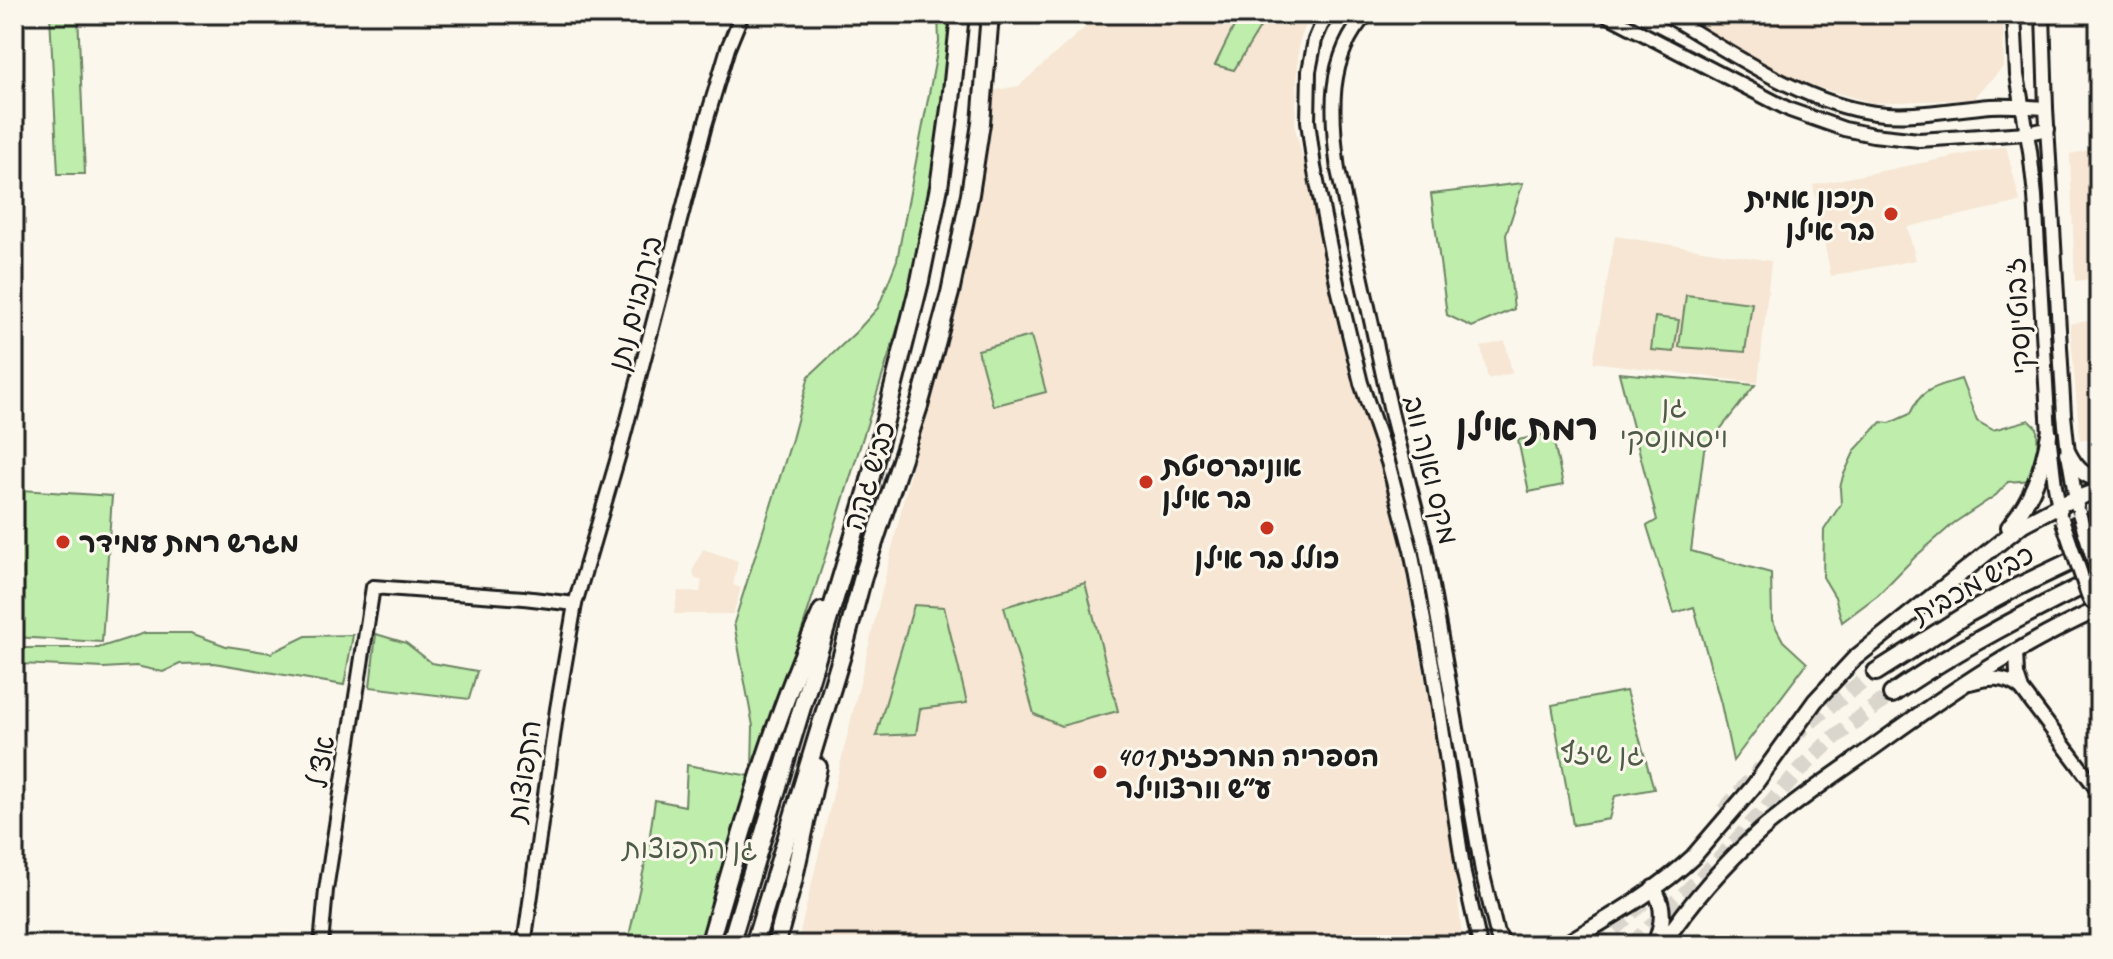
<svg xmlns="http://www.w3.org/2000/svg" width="2113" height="959" font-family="Caveat,'Playpen Sans Hebrew',sans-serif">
	<rect width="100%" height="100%" fill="#fbf7ec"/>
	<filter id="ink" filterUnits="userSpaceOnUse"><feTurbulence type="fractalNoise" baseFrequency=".0125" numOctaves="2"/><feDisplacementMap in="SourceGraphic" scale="16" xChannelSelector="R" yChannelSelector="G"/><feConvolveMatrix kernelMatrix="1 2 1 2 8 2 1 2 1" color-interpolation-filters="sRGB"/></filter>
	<g filter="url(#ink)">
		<g fill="#f6e6d3">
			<polygon points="1100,14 1313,14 1305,27 1299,43 1295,128 1402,552 1448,809 1463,945 797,945 925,411 991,91 1019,86"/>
			<polygon points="1671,14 2003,14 2004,66 1973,99 1873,103 1789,79"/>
			<polygon points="2099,137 2099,278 2075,281 2070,154 2094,149 2094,138"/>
			<polygon points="2006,146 2020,202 1907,227 1916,260 1831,276 1813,185"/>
			<polygon points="1615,236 1771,261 1758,383 1593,362"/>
			<polygon points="2099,319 2099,437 2080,440 2070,324"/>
			<polygon points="1505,341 1512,373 1488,379 1481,347"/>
			<polygon points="703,549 738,561 733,585 741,588 733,614 674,614 678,591 700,592 702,580 695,579 693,570"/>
		</g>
		<g fill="#beedac" stroke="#6d8464" stroke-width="2">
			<polygon points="50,14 78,14 85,174 58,174"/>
			<polygon points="938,14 951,14 944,94 925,217 908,295 789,671 752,769 753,726 734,623 792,439 809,376 856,332 878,308 897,260 939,42"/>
			<polygon points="1240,14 1301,14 1298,17 1261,26 1234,70 1215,65"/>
			<polygon points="1523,183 1506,235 1514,309 1472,327 1447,315 1431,194"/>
			<polygon points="1686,295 1752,303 1745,352 1679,347"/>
			<polygon points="1655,317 1679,320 1674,352 1651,350"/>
			<polygon points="1031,336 1046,392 993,406 978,350"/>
			<polygon points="1619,373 1755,385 1704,450 1691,551 1771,573 1772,620 1783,641 1807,663 1733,761 1721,704 1694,607 1674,613 1647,526 1657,520"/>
			<path d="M1961 379 1977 421 1993 430 2029 420 2037 428 2038 457 2032 480 2008 482 1996 495 1954 523 1915 557 1878 595 1842 622 1835 597 1823 577 1824 530 1841 504 1840 488 1843 476 1855 450 1881 422 1890 423 1910 414C1921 388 1936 387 1961 379Z"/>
			<polygon points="1552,433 1563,485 1529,492 1518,440"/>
			<polygon points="21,490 112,496 102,642 14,637 14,589"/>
			<polygon points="1085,583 1118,711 1061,726 1034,714 1004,607"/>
			<polygon points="914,605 944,607 967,703 920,709 916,734 876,736"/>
			<polygon points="145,633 191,633 226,646 271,653 306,636 353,635 344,685 214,663 180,664 163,672 136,666 104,668 20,664 14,699 14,648 98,648"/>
			<polygon points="376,634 406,643 432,663 477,671 469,699 370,687"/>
			<polygon points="1626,691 1654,789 1615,796 1609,819 1573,825 1552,705"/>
			<polygon points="687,765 756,777 702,945 627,945 647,855 655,800 685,806"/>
		</g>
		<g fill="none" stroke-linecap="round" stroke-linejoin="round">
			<g stroke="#dad6cd" stroke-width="16" stroke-dasharray="16 8" stroke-linecap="butt">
				<polyline points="1792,737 1824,710 1876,672"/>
				<polyline points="1724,811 1761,768"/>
				<polyline points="1596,945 1654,892"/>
				<polyline points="1632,945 1720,859 1803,767 1832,739 1892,694"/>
			</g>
			<g stroke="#1c1c1c" stroke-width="18">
				<g id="minor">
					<polyline points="1329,14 1321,26 1315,40 1309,71 1308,121 1314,167 1338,288 1361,383 1388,462 1411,550 1433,669 1464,874 1480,945"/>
					<path d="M1367 14C1326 57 1331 115 1338 170L1392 416 1425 546 1482 871 1499 942"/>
					<polyline points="1605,14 1790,110 1844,129 1873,135 1919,140 2027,133 2048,129"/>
					<path d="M1665 14C1727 50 1803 104 1875 113 1913 118 1952 109 1991 106 2009 105 2028 107 2046 108"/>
					<polyline points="2014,14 2017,75 2030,151 2035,196 2049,434 2055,486 2060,512"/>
					<polyline points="2043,14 2046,108 2064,415 2068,453 2077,506"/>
					<polyline points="2016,651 2017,675 2022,690 2099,792"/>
					<path d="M1970 683C1990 677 2004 676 2020 688"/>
					<polyline points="321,945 326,890 373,587 524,598 575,604"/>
					<polyline points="524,945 557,709 575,604 619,454 705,125 728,48 742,14"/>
				</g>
			</g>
			<g stroke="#1c1c1c" stroke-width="20">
				<g id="major">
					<path d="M2068 453C2075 467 2083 476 2099 479"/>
					<path d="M2009 527C2032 499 2043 469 2049 434"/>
					<path d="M1653 888C1666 907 1663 924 1655 944"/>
					<polyline points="1498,936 1504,945"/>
					<path d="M1564 945C1608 918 1656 892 1693 857L1753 787 1815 701 1855 658 2023 524 2059 505 2099 490"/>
					<path d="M1662 945C1690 903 1724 864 1762 830 1800 797 1844 769 1885 739 1953 690 2022 643 2099 609"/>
				</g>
			</g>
			<g stroke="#1c1c1c" stroke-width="22">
				<g id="highway">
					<polyline points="1876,672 1967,614 2013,589 2099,548"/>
					<path d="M1892 694C1957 649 2028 612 2099 578"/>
					<path d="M709 945C742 832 773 718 822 611"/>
					<polyline points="730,945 867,492 920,281 939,187 951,101 960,14"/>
					<polyline points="754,945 842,655 864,573 919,406 950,293 970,194 981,123 990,14"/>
					<polyline points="776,945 793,882 818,767"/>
				</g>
			</g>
			<use href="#minor" stroke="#fbf7ec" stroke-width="12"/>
			<use href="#major" stroke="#fbf7ec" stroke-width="14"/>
			<use href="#highway" stroke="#fbf7ec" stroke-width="16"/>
			<g stroke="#1c1c1c" stroke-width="18" stroke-linecap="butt">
				<g id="minor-bridge">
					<polyline points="2079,513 2099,578"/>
					<polyline points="2062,519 2088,595 2091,601 2099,606"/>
				</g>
			</g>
			<use href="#minor-bridge" stroke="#fbf7ec" stroke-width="12"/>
		</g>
	</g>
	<g fill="#c8321e" stroke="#fbf7ec" stroke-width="3">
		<circle cx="1891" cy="214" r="8"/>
		<circle cx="1146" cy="482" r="8"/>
		<circle cx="1267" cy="528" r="8"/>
		<circle cx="63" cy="542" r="8"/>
		<circle cx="1100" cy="772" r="8"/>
	</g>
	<g text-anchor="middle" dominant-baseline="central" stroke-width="6" stroke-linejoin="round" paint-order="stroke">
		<g font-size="28" font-weight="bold" fill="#1c1c1c" stroke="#fbf7ec" text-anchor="start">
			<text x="1875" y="198" text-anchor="end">תיכון אמית<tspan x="1875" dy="32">בר אילן</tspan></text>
			<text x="1162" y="466">אוניברסיטת<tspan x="1162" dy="32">בר אילן</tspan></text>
			<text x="79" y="542">מגרש רמת עמידר</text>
			<text x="1267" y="558" text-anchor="middle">כולל בר אילן</text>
			<text x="1116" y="756">401 הספריה המרכזית<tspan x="1116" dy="32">ע״ש וורצווילר</tspan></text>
		</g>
		<g font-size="28" fill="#1c1c1c" stroke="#fbf7ec">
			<text transform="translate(635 303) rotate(-75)">בירנבוים נתן</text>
			<text transform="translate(2018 316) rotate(-94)">ז'בוטינסקי</text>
			<text transform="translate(1431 470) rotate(76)">מקס ואנה ווב</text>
			<text transform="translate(869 476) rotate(-72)">כביש גהה</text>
			<text transform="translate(1973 584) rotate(-29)">כביש מכבית</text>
			<text transform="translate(321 762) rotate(-81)">אצ"ל</text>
			<text transform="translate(524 771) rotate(-82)">התפוצות</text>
		</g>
		<g font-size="28" fill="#4d5b47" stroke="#fbf7ec">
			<text x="1674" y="405">גן<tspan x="1674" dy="32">ויסמונסקי</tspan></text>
			<text x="1602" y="753">גן שיזף</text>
			<text x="690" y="848">גן התפוצות</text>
		</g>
		<g font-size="36" font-weight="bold" fill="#1c1c1c" stroke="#fbf7ec">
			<text x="1527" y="428">רמת אילן</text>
		</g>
	</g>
	<rect width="2113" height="959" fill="none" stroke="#fbf7ec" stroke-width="48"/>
	<rect x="24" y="24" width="2065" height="911" fill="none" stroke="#1c1c1c" stroke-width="3" filter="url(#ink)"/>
</svg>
